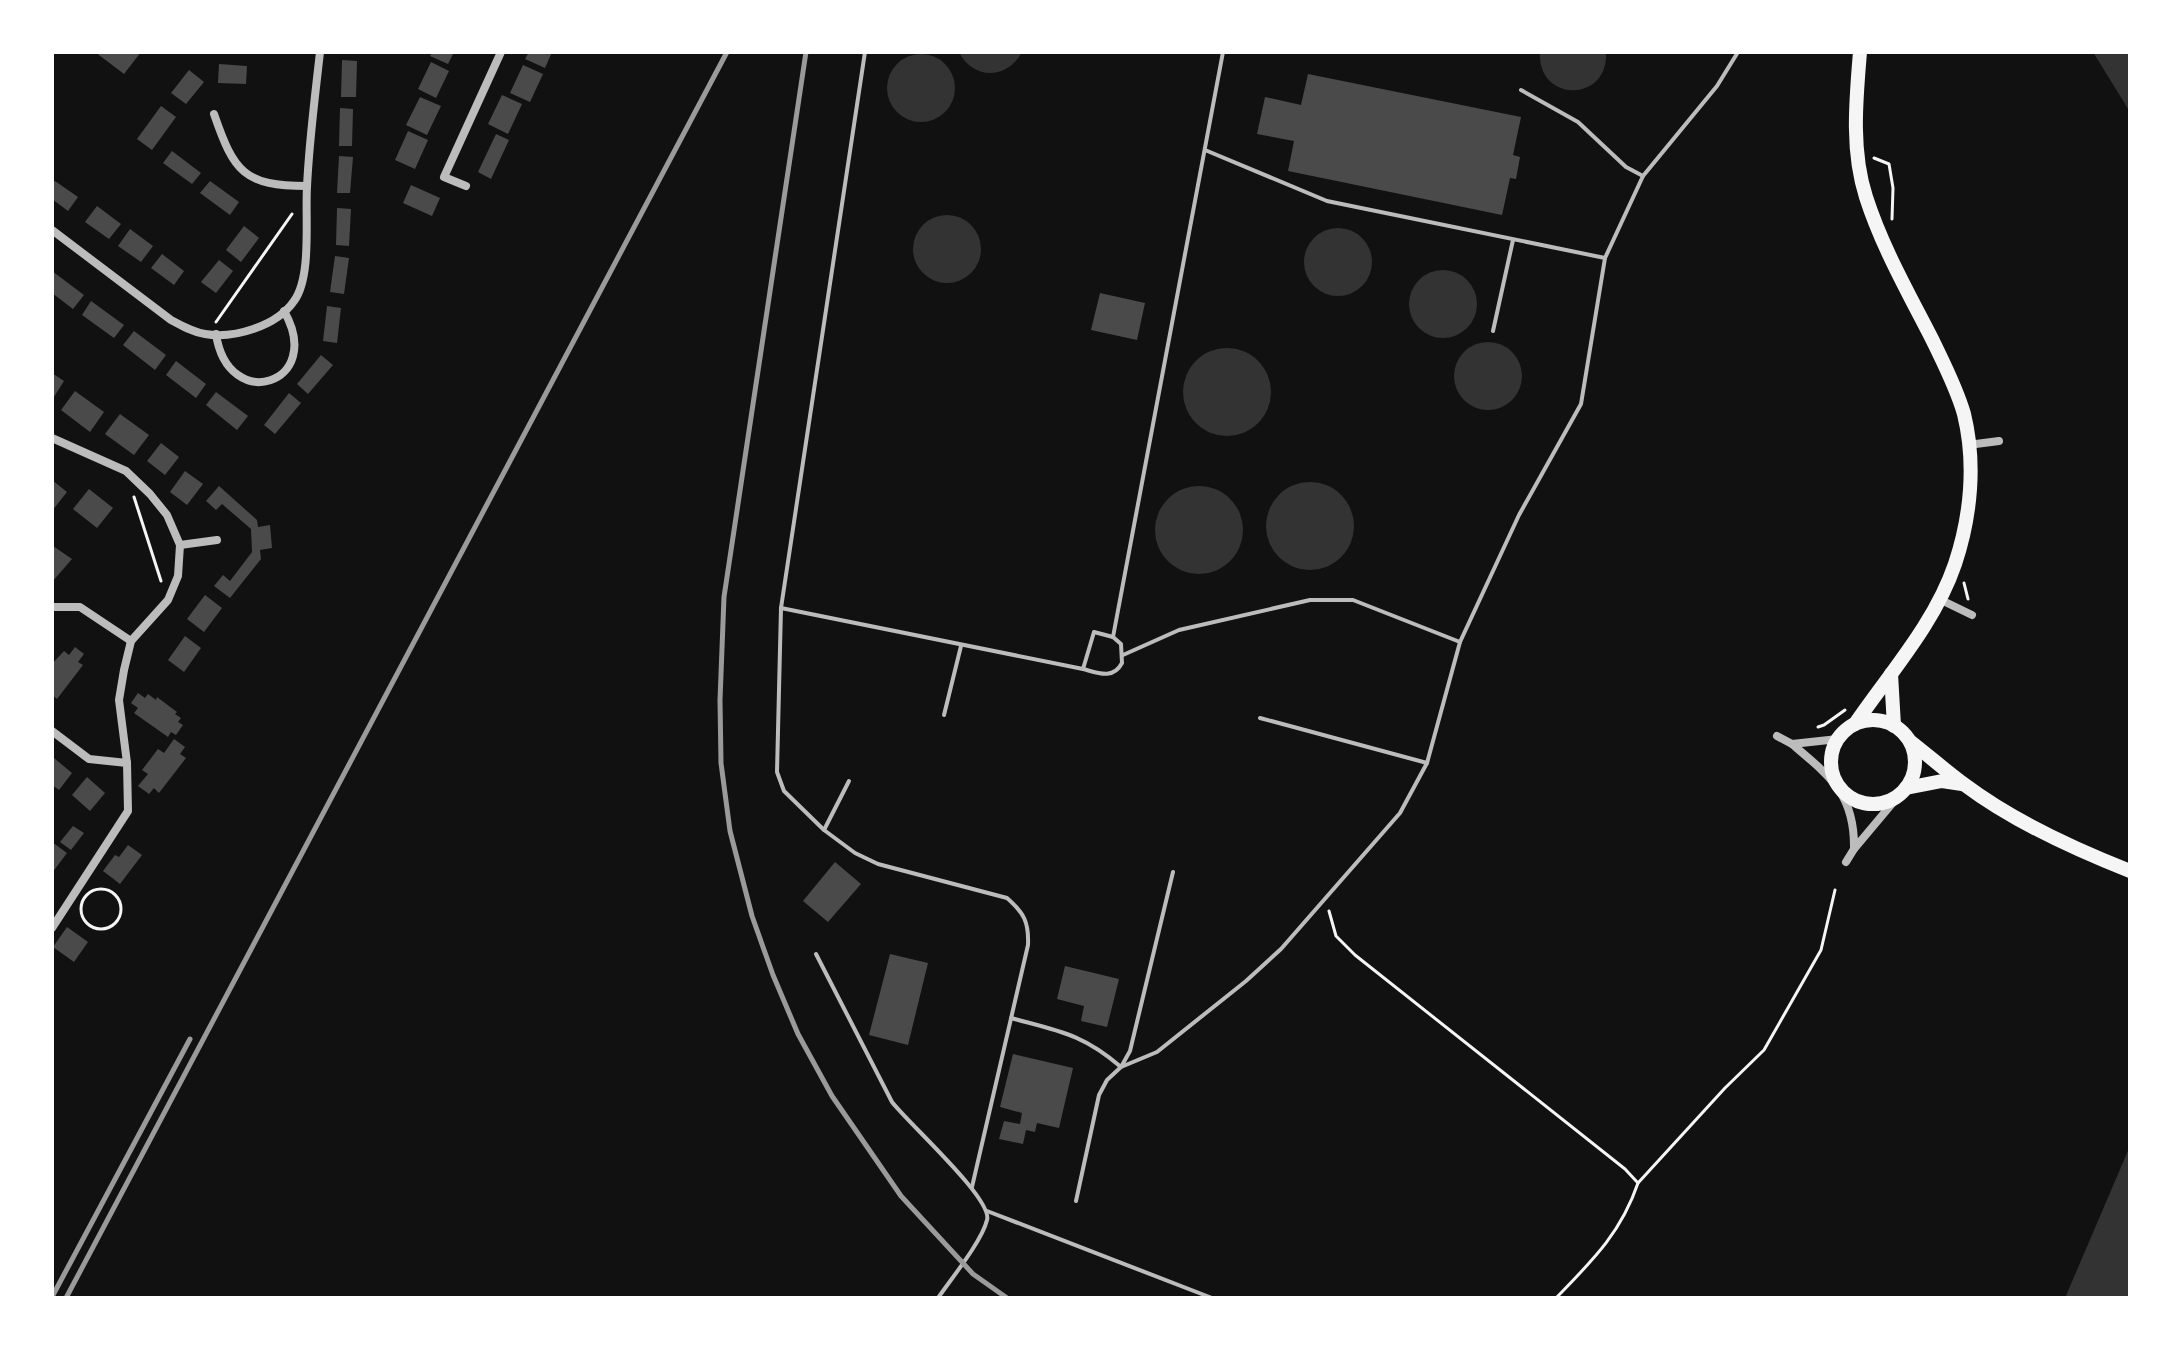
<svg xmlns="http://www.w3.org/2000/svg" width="2182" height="1350" font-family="'Nunito Sans',sans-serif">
	<rect width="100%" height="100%" fill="#111"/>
	<g fill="#333">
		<path d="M959 52H1022C1007 80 973 80 959 52Z"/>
		<path d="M1540 52H1606C1609 103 1537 103 1540 52Z"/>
		<polygon points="2093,52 2130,52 2130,112"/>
		<circle cx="921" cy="88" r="34"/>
		<circle cx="947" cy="249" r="34"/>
		<circle cx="1338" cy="262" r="34"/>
		<circle cx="1443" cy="304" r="34"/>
		<circle cx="1488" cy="376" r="34"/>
		<circle cx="1227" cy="392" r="44"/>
		<circle cx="1310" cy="526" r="44"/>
		<circle cx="1199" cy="530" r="44"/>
		<polygon points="2130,1146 2130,1298 2065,1298"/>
	</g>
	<g fill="#4a4a4a">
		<polygon points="95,52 141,52 124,74"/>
		<polygon points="432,52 454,52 448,64 430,56"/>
		<polygon points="529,52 552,52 545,68 525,59"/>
		<polygon points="342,60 357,61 356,97 341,97"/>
		<polygon points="431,62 449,71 436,98 418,89"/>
		<polygon points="219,64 247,66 246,84 218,83"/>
		<polygon points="523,65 543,74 530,102 510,93"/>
		<polygon points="189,70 204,82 186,104 171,93"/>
		<polygon points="1308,74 1521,117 1513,155 1520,157 1516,179 1510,178 1502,215 1288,171 1294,141 1257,134 1265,97 1301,105"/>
		<polygon points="502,95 522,104 508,134 488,124"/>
		<polygon points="420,97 441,106 427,135 406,125"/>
		<polygon points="161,106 176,117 152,150 137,139"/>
		<polygon points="340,108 353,109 352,146 339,146"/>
		<polygon points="408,131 428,140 415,169 395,160"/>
		<polygon points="496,134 509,140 491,179 478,172"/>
		<polygon points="172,151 201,173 192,184 163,163"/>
		<polygon points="339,156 353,157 350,193 337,193"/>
		<polygon points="55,181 78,197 68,211 52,199 52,184"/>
		<polygon points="210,181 239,202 230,215 200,193"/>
		<polygon points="411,185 440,198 432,216 403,203"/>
		<polygon points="97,206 121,224 109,239 85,222"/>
		<polygon points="337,208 351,209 349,246 336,245"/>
		<polygon points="244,226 259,238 241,262 226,250"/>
		<polygon points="130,229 153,246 141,262 118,246"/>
		<polygon points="162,254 184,271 174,285 151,268"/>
		<polygon points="335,256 349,258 344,294 330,292"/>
		<polygon points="219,260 233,271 216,293 201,282"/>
		<polygon points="52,271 84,295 73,309 52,293"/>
		<polygon points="1100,293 1145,303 1137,340 1091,330"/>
		<polygon points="91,301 124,325 114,338 82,315"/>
		<polygon points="327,306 341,308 337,343 323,341"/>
		<polygon points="134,331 166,355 155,370 123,345"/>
		<polygon points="321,355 333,365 308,394 297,384"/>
		<polygon points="176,361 206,384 196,398 166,375"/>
		<polygon points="52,373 64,381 52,400"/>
		<polygon points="75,391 104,412 90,432 61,410"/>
		<polygon points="216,392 248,416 237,430 206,405"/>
		<polygon points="289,393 301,403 275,434 264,425"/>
		<polygon points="120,414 149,435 134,455 105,434"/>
		<polygon points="161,443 179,457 165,475 147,461"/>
		<polygon points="185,471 203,484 187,505 170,492"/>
		<polygon points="52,480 67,492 52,511"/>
		<polygon points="219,486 257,520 258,527 270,525 272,548 260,550 261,559 230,598 214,586 223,575 230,581 252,552 251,529 222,504 216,510 206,501"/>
		<polygon points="89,489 113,508 97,528 73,509"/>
		<polygon points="53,546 72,559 52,582 52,548"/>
		<polygon points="205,595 222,608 204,632 187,619"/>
		<polygon points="185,636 201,648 184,672 168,660"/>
		<polygon points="75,647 84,654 78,662 83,665 57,699 52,695 52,664 64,651 69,655"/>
		<polygon points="138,693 145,698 148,694 156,700 157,697 177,712 175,714 181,718 178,722 183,725 176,735 171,732 168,737 134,713 138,708 131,703"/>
		<polygon points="174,739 185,747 180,754 186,758 159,793 154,788 149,794 138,786 148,774 142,770 158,749 164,753"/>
		<polygon points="54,758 72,773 59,790 52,785"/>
		<polygon points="87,777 105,793 90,811 72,795"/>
		<polygon points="73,826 84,833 71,850 60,842"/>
		<polygon points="52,842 67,853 52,873"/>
		<polygon points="128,845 142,855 120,884 103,871 115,855 119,857"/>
		<polygon points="835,862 861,884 828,922 803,901"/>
		<polygon points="67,927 88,942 74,962 53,947"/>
		<polygon points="890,954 928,963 908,1045 869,1035"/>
		<polygon points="1065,966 1119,979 1107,1027 1081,1021 1084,1006 1057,999"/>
		<polygon points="1013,1054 1073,1068 1059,1128 1037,1123 1035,1132 1026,1130 1023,1144 999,1139 1004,1121 1020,1124 1022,1113 1000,1107"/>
	</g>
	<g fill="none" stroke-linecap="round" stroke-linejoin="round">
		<g stroke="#f5f5f5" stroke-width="3">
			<polyline points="1874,158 1889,164 1893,188 1892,219"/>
			<polyline points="216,322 292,214"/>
			<polyline points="134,497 161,581"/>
			<polyline points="1964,583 1968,599"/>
			<polyline points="1818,727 1824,725 1845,710"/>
			<circle cx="101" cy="909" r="20"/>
			<path d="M1329 911 1336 936 1355 955 1625 1169 1638 1183C1621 1233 1592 1261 1556 1298"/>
			<polyline points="1638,1183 1725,1088 1764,1050 1821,950 1835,890"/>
		</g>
		<g stroke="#bcbcbc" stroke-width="4">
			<path d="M865 52 781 608 777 772 784 791 824 830 855 853 878 864 1007 898C1024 913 1029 922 1028 945L972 1187"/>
			<polyline points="1521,90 1578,122 1626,167 1643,176"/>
			<polyline points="1205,150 1327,201 1605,258"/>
			<polyline points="1493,331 1513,240"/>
			<path d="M781 608 1083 669 1094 632 1113 637 1121 644 1122 663C1113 680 1098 673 1083 669"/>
			<polyline points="1113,637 1223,52"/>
			<polyline points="1123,655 1179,630 1310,600 1353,600 1460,642"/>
			<polyline points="944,715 961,646"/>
			<polyline points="1260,718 1427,763"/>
			<polyline points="824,830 849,781"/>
			<path d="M816 954 892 1102C909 1124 993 1199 987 1220 982 1241 951 1279 938 1298"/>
			<path d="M1011 1018C1059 1031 1083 1034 1121 1067L1130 1051 1173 872"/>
			<polyline points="1076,1201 1099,1095 1107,1080 1121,1067 1157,1052 1246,981 1281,949 1400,813 1427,763 1460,642 1519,515 1581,404 1605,258 1643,176 1717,86 1738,52"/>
			<polyline points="987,1211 1212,1298"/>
		</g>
		<g stroke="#bcbcbc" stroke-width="8">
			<path d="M214 114C234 172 244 186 307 186"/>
			<polyline points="466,186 444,177 501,52"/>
			<path d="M52 230 171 320C182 326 193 332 205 334 234 339 277 326 294 301 312 277 305 217 307 187 309 142 315 97 320 52"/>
			<path d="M216 334C228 415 326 384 284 311"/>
			<polyline points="52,438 126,471 150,494 167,515 180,545 178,576 168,600 131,641 124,670 119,700 127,763 128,811 52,928"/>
			<polyline points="1968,445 1999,441"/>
			<polyline points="180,545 217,540"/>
			<polyline points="1939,599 1972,615"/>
			<polyline points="52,607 80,607 131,641"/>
			<polyline points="52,731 89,759 127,763"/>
			<polyline points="1777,736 1792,744"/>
			<path d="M1838 739 1792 744C1831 777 1855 795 1854 849L1901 793"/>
			<polyline points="1846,862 1854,849"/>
		</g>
		<g stroke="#f5f5f5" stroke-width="14">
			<polyline points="1891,674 1894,726"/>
			<circle cx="1873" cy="762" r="42"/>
			<path d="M1855 724C1890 673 1935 623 1955 564 1971 516 1976 463 1964 414 1957 389 1944 364 1933 341 1909 294 1882 247 1866 197 1851 151 1856 100 1860 52"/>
			<path d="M1911 742C1929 756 1946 771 1965 785 2013 821 2074 849 2130 871"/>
			<polyline points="1906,788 1942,781 1962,784"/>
		</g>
		<g stroke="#9a9a9a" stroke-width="5">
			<polyline points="806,52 724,597 720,700 721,763 730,831 752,916 773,975 798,1034 832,1096 901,1196 973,1274 1007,1298"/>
			<polyline points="52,1297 190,1039"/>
			<polyline points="66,1298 727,52"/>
		</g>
	</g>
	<rect width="2182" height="1350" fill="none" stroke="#ffffff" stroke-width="108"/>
</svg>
